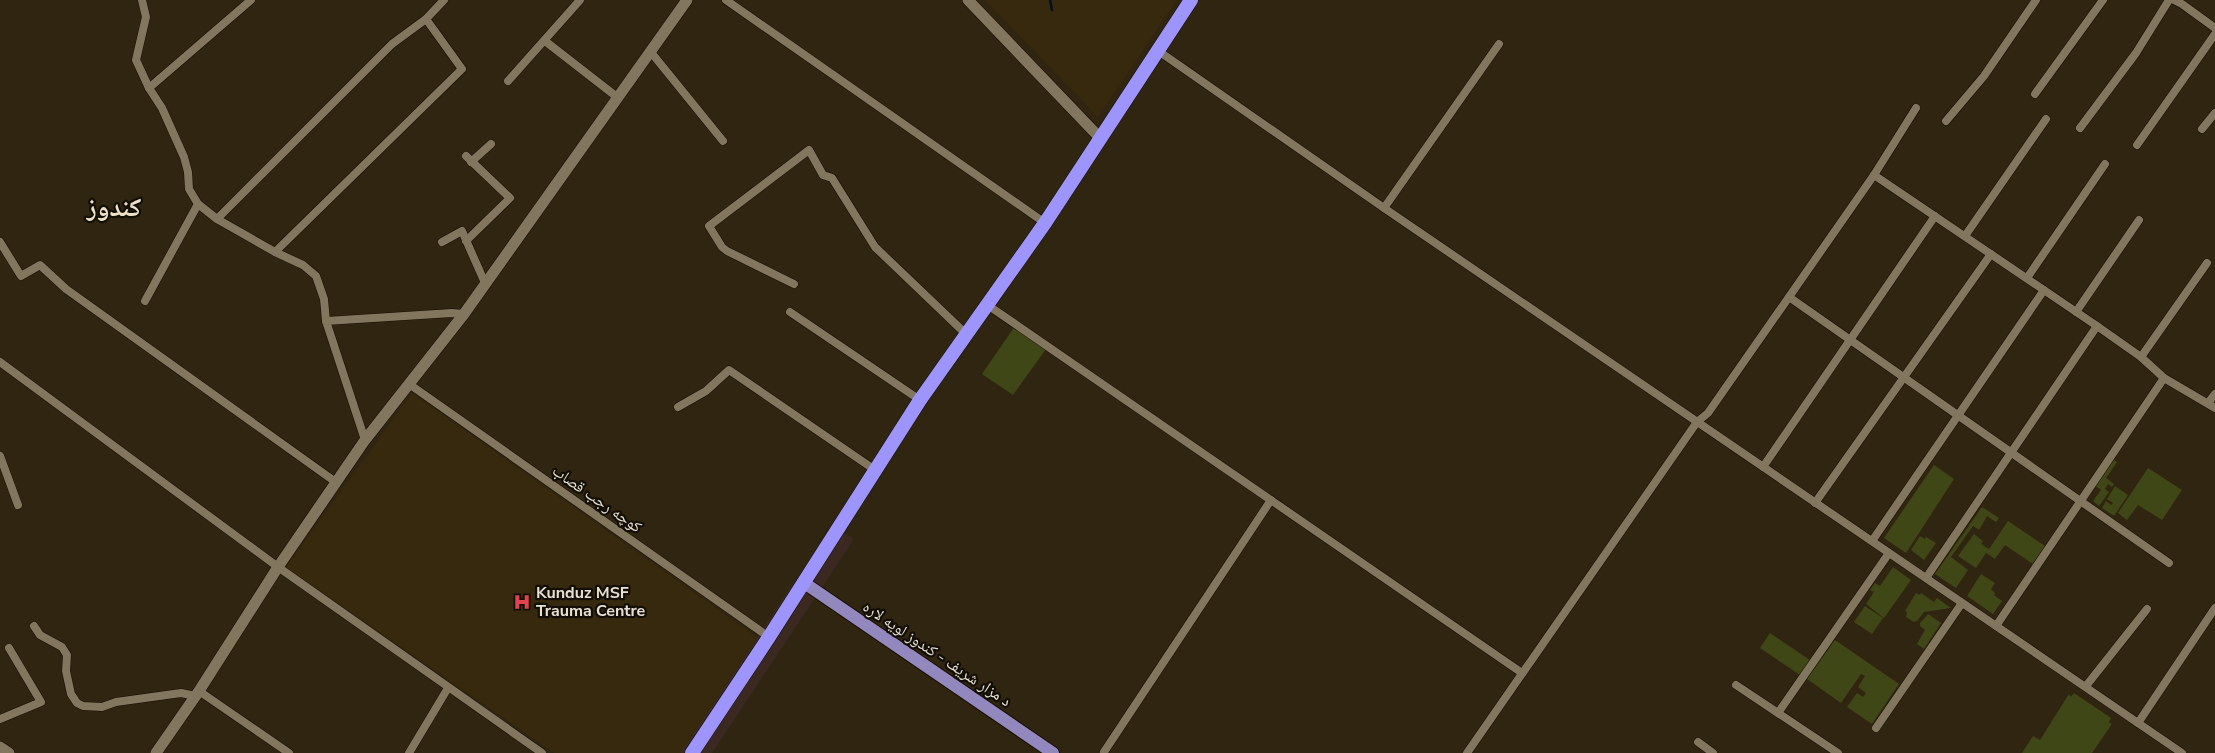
<svg xmlns="http://www.w3.org/2000/svg" width="2215" height="753" font-family="'Nunito Sans','Noto Naskh Arabic',sans-serif">
	<rect width="100%" height="100%" fill="#2f2511"/>
	<polygon fill="#3b2921" points="832,525 854,539 712,753 680,753"/>
	<g fill="#37290e">
		<polygon points="985,0 1177,0 1098,117"/>
		<polygon points="412,393 757,637 680,753 554,753 286,567"/>
	</g>
	<g fill="#404717">
		<polygon points="1015,326 1046,349 1013,395 982,374"/>
		<polygon points="2113,459 2117,462 2106,478 2114,484 2112,487 2108,484 2105,489 2109,492 2099,506 2093,501 2101,490 2094,485"/>
		<polygon points="1934,465 1954,479 1906,553 1884,538"/>
		<polygon points="2148,468 2182,490 2162,520 2138,505 2127,520 2118,513"/>
		<polygon points="2115,486 2128,495 2114,516 2102,508 2106,501 2111,505 2113,503 2107,499"/>
		<polygon points="1982,507 1999,518 1996,522 1987,516 1979,530 1973,526 1951,557 1968,570 1956,588 1935,574"/>
		<polygon points="2008,521 2045,546 2033,564 2005,545 1995,559 1986,553 1976,568 1958,556 1974,534 1983,541 1981,544 1989,549"/>
		<polygon points="1920,536 1925,539 1926,537 1936,543 1924,560 1911,550"/>
		<polygon points="1893,567 1911,580 1884,618 1866,604 1874,592 1870,590 1875,583 1880,586"/>
		<polygon points="1981,574 1995,583 1991,589 1995,593 1994,595 2002,601 1993,614 1967,596"/>
		<polygon points="1916,593 1920,595 1921,593 1934,602 1937,598 1951,608 1924,612 1917,621 1914,622 1906,617 1907,612 1905,611"/>
		<polygon points="1865,606 1883,618 1872,634 1854,622"/>
		<polygon points="1928,614 1941,623 1924,649 1917,644 1925,630 1920,626 1920,623"/>
		<polygon points="1770,633 1810,660 1800,675 1760,648"/>
		<polygon points="1835,640 1899,684 1872,724 1847,707 1857,693 1863,697 1866,693 1858,687 1865,676 1861,674 1841,703 1807,679"/>
		<polygon points="2074,693 2111,718 2109,722 2112,724 2092,753 2022,753 2033,736 2040,740 2069,694 2071,697"/>
	</g>
	<g fill="none" stroke-linecap="round" stroke-linejoin="round">
		<polyline stroke="#001222" stroke-width="2.5" points="1050,0 1052,10"/>
		<g stroke="#170e00" stroke-width="9">
			<g id="street">
				<polyline points="142,0 146,17 136,60 149,88 162,108 184,157 188,172 189,189 198,204 217,219 275,252 303,265 316,276 324,299 326,321 365,440"/>
				<polyline points="726,0 1045,223"/>
				<polyline points="2174,0 2182,4 2215,28"/>
				<polyline points="545,41 617,97"/>
				<polyline points="1157,50 1384,208 2182,753"/>
				<polyline points="650,51 723,141"/>
				<polyline points="508,81 580,0"/>
				<polyline points="149,88 251,0"/>
				<polyline points="2035,94 2103,0"/>
				<polyline points="1946,121 1984,76 2036,0"/>
				<polyline points="2080,128 2136,53 2169,0"/>
				<polyline points="2202,129 2215,113"/>
				<polyline points="2137,145 2215,34"/>
				<polyline points="466,156 510,198 466,241"/>
				<polyline points="471,162 491,144"/>
				<polyline points="1874,175 2097,326 2141,357 2164,378 2215,408"/>
				<polyline points="1384,208 1499,44"/>
				<polyline points="217,219 392,44 426,19 444,0"/>
				<polyline points="1965,236 2046,119"/>
				<polyline points="0,242 21,276 40,265 66,289 337,483"/>
				<polyline points="442,242 462,231 485,283"/>
				<polyline points="275,252 462,69 426,19"/>
				<polyline points="2027,278 2105,164"/>
				<polyline points="794,284 727,251 722,247 709,226 809,150 823,175 832,178 875,247 967,335"/>
				<polyline points="1789,297 2169,563"/>
				<polyline points="145,301 198,204"/>
				<polyline points="989,306 1522,673"/>
				<polyline points="790,312 920,400"/>
				<polyline points="2076,312 2139,220"/>
				<polyline points="326,321 452,313 464,314"/>
				<polyline points="2141,357 2207,263"/>
				<polyline points="0,362 278,567 542,753"/>
				<polyline points="409,384 769,637"/>
				<polyline points="2208,403 2215,394"/>
				<polyline points="678,407 706,391 729,370 875,470"/>
				<polyline points="0,456 18,505"/>
				<polyline points="1763,467 1935,216"/>
				<polyline points="1815,503 1991,254"/>
				<polyline points="1872,541 2044,290"/>
				<polyline points="1926,578 2097,326"/>
				<polyline points="34,626 40,635 62,647 67,655 66,671 71,694 77,703 83,706 102,707 116,702 181,693 196,696"/>
				<polyline points="1996,626 2164,378"/>
				<polyline points="1736,685 1838,753"/>
				<polyline points="2086,686 2147,609"/>
				<polyline points="199,691 289,753"/>
				<polyline points="1778,713 1889,553"/>
				<polyline points="0,719 41,702 9,648"/>
				<polyline points="2138,723 2215,608"/>
				<polyline points="1876,728 1962,603"/>
				<polyline points="1698,742 1713,753"/>
				<polyline points="1104,752 1271,500"/>
				<polyline points="409,753 448,688"/>
				<polyline points="1467,753 1697,422 1708,413 1874,175 1916,108"/>
			</g>
		</g>
		<g stroke="#170e00" stroke-width="12">
			<g id="secondary">
				<polyline points="968,0 1100,138"/>
				<polyline points="0,747 9,753"/>
				<polyline points="156,753 199,691 278,567 365,440 464,314 687,0"/>
			</g>
		</g>
		<g stroke="#170e00" stroke-width="14">
			<polyline id="primary" points="803,582 1053,753"/>
		</g>
		<g stroke="#170e00" stroke-width="15">
			<polyline id="highway" points="692,753 769,637 920,400 1045,223 1191,0"/>
		</g>
		<use href="#street" stroke="#82765f" stroke-width="8"/>
		<use href="#secondary" stroke="#82765f" stroke-width="11"/>
		<use href="#primary" stroke="#9288bd" stroke-width="12"/>
		<use href="#highway" stroke="#9d94fc" stroke-width="14"/>
	</g>
	<defs>
		<g id="hospital-bare" transform="scale(1.35)"><path d="M-5-5h3v3.5h4V-5h3V5h-3V1.5h-4V5h-3Z" fill="#e0444e" stroke="#130f07" stroke-width="2.5" paint-order="stroke"/></g>
	</defs>
	<g fill-rule="evenodd">
		<use href="#hospital-bare" x="522" y="602"/>
	</g>
	<g text-anchor="middle" dominant-baseline="central" stroke-width="4.5" stroke-linejoin="round" paint-order="stroke">
		<g font-size="16" fill="#e7e1d4" stroke="#130f07">
			<text transform="translate(597 499) rotate(35)">کوچه رجب قصاب</text>
			<text transform="translate(937 654) rotate(34)">د مزار شریف - کندوز لویه لاره</text>
		</g>
		<g font-size="16" font-weight="bold" fill="#e7e1d4" stroke="#130f07" text-anchor="start">
			<text x="536" y="593">Kunduz MSF<tspan x="536" dy="18">Trauma Centre</tspan></text>
		</g>
		<g font-size="26" font-weight="bold" fill="#efe1c8" stroke="#130f07">
			<text x="114" y="207">کندوز</text>
		</g>
	</g>
</svg>
